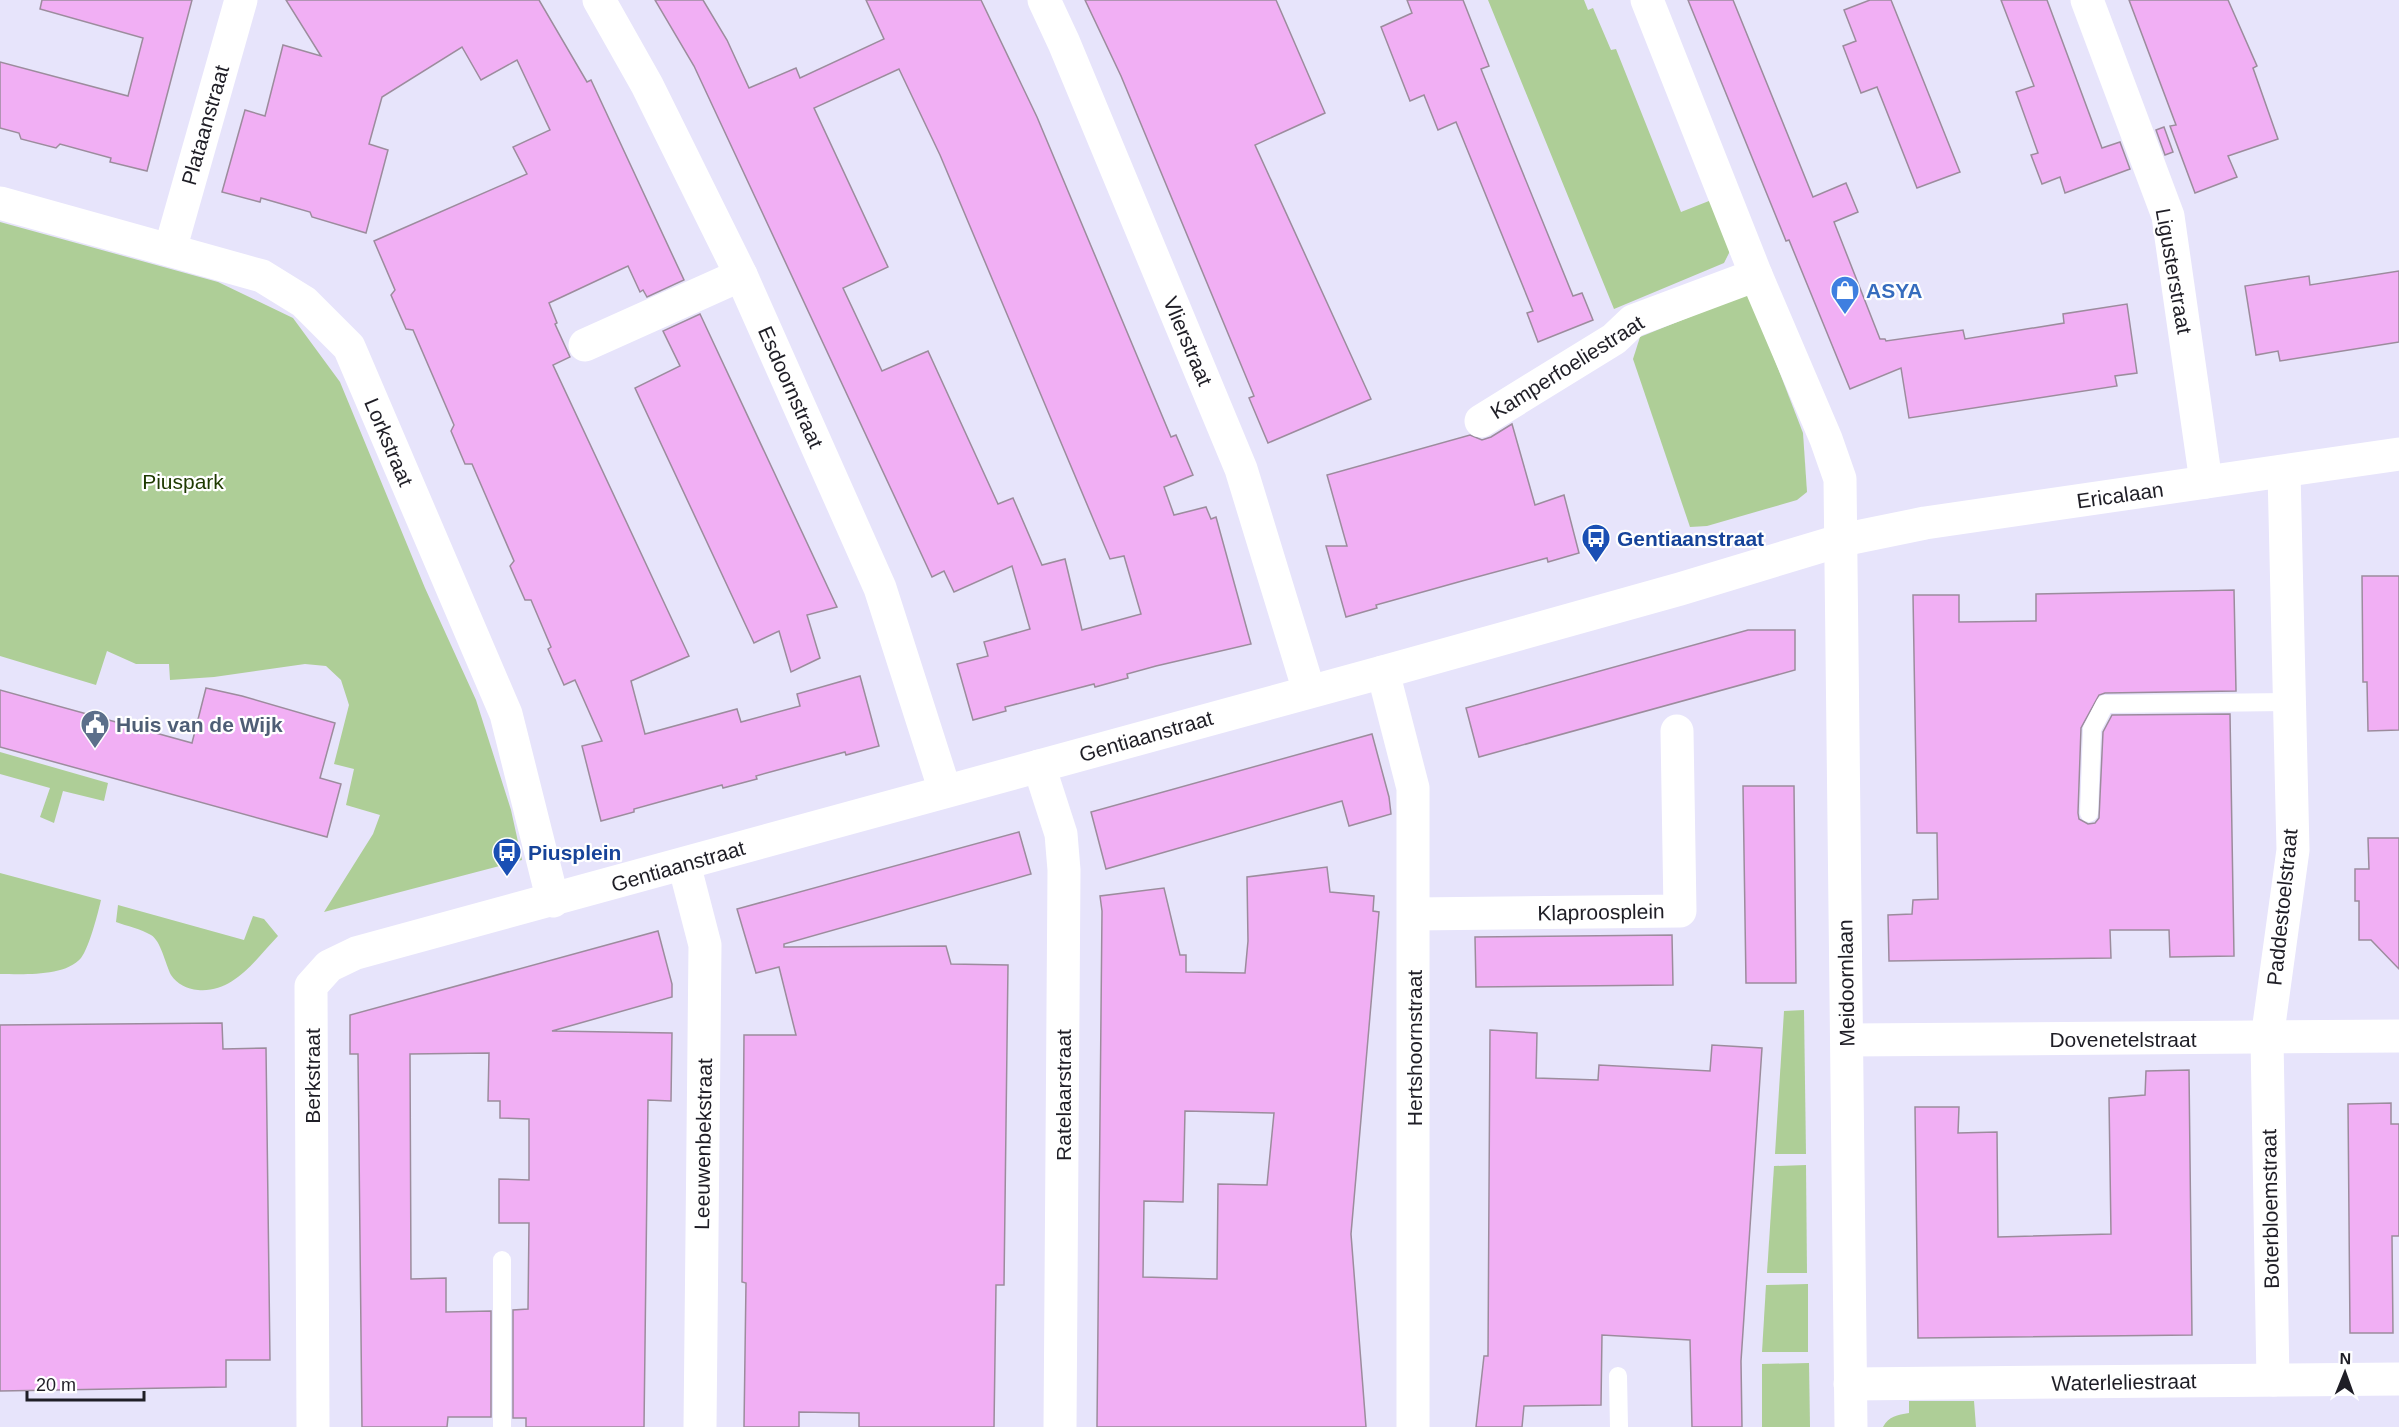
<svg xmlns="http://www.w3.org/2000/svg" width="2399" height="1427" font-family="Arial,sans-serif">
	<rect width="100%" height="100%" fill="#e7e4fb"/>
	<g fill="#aece97">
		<polygon points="1488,0 1584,0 1588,10 1593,8 1611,50 1616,49 1681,212 1714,199 1732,247 1724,263 1614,309"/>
		<polygon points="0,222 218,282 293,318 340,382 425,588 476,700 511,810 522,860 324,912 373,834 380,815 346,805 354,769 334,764 349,705 341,680 326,666 305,664 214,677 170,680 169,664 136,664 107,651 96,685 0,656"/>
		<polygon points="1749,293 1803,433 1807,492 1797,500 1707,526 1690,527 1633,359 1640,337"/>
		<polygon points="0,752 108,783 104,801 63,791 54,823 40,817 50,788 0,774"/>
		<path d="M0 873 101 900C98 913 89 948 81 958 65 977 23 974 0 974Z"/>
		<path d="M118 905 244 940 253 916 264 919 278 936C255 960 234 993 198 990 187 989 177 984 171 975 165 963 161 941 151 935 141 929 127 926 116 922Z"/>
		<polygon points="1804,1010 1806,1154 1775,1154 1784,1011"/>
		<polygon points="1806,1165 1807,1273 1767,1273 1774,1166"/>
		<polygon points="1808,1284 1808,1352 1762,1352 1766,1285"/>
		<polygon points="1809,1363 1810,1427 1762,1427 1762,1364"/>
		<path d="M1909 1401H1974L1976 1427H1883C1889 1416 1897 1415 1909 1413Z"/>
	</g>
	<g fill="#f1aff4" stroke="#9c8c9d" stroke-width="1.5" fill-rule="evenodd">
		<polygon points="42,0 192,0 147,171 110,162 111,158 60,144 56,148 21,139 19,133 0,128 0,62 128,96 143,38 40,9"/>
		<polygon points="286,0 539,0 587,82 591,80 684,280 647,297 643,290 640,292 628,266 549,303 557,323 555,324 570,357 553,365 689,656 631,681 645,734 737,709 741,722 800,706 797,694 860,676 879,746 846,755 845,752 785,768 756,776 757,779 723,788 722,785 663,801 634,809 634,812 601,821 582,746 602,741 575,680 564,685 548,649 551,647 531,600 525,600 510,566 514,561 472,464 465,464 451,431 454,425 413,330 406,329 391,295 395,290 374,241 527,174 513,147 550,130 517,60 481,80 462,47 382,97 369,144 388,150 366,233 312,217 310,212 261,198 260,202 222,192 245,110 265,116 283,45 321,56"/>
		<path d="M655 0H703L727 40 749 88 796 68 800 78 884 39 866 0H981L1037 117 1171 437 1176 435 1193 475 1164 487 1174 515 1206 507 1211 519 1216 517 1251 644 1156 666 1127 674 1128 678 1095 687 1094 684 1005 707 1006 711 973 720 957 664 988 656 984 642 1030 629 1012 566 954 592 944 571 932 577 694 66ZM899 69 940 155 1110 559 1124 556 1141 614 1082 630 1065 559 1042 565 1013 498 998 504 928 351 882 371 843 288 888 267 814 108Z"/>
		<polygon points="1085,0 1276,0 1325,113 1255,145 1371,399 1268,443 1249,398 1254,396 1121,76"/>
		<polygon points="1407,0 1463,0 1489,66 1481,69 1511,144 1573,296 1582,293 1593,320 1538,342 1527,313 1533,311 1456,122 1438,130 1424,95 1410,101 1381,27 1412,13"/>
		<polygon points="1688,0 1733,0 1813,197 1846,183 1858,212 1834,222 1880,339 1885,339 1886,341 1963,330 1965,339 2064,323 2063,314 2127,304 2137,373 2115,376 2117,386 1909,418 1901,368 1850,389 1789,240 1786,241"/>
		<polygon points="1870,0 1891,0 1960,172 1917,188 1877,87 1861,93 1843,46 1856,41 1844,10"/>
		<polygon points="2001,0 2047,0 2102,148 2120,142 2130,169 2065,193 2060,177 2042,184 2031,155 2038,153 2016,92 2034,86"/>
		<polygon points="2129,0 2228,0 2257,66 2253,68 2278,139 2228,156 2237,177 2195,193 2170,126 2176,125"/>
		<polygon points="2164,127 2173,152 2165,155 2156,130"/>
		<polygon points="2399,271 2399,342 2280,361 2278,351 2256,355 2245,286 2309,276 2310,285"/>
		<polygon points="700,314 837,607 807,615 820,658 791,672 779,631 754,643 635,388 680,366 663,331"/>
		<polygon points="1512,424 1535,505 1564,495 1579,553 1548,562 1547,558 1462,581 1376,605 1377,608 1346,617 1326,546 1347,546 1327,475 1470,435 1482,440 1491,437"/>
		<polygon points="2362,576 2399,576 2399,730 2368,731 2367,682 2363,682"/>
		<polygon points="2234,590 2236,691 2105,693 2099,695 2081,728 2078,813 2079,819 2088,824 2095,823 2099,818 2103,732 2112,715 2230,714 2234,956 2170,957 2169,930 2110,930 2111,958 1889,961 1888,915 1912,914 1913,900 1938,899 1937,833 1917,833 1913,595 1959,595 1959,622 2036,621 2036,594"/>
		<polygon points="1748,630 1795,630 1795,670 1479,757 1466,708"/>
		<polygon points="206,688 242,696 335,723 320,778 341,784 327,837 0,747 0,690 192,743"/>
		<polygon points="1372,734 1389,797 1391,814 1349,826 1342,801 1106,869 1091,812"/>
		<polygon points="1743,786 1794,786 1796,983 1746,983"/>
		<polygon points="1019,832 1031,874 784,944 784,947 946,946 951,964 1008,965 1004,1285 996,1285 994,1427 859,1427 859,1413 799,1412 799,1427 744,1427 746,1283 742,1282 744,1035 796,1035 779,967 756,973 737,909"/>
		<polygon points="2368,838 2399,838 2399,969 2371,940 2359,940 2359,901 2355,901 2355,869 2369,869"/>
		<path d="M1327 867 1330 892 1374 896 1373 911 1379 912 1351 1234 1366 1427H1097L1102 911 1100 896 1164 888 1180 955H1186V972L1245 973 1248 941 1247 877ZM1185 1111 1274 1113 1267 1185 1218 1184 1217 1279 1143 1277 1144 1201 1183 1202Z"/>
		<polygon points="658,931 672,984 672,997 552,1031 672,1033 671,1101 648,1100 644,1427 526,1427 526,1418 513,1418 513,1310 528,1309 529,1223 499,1223 499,1179 529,1180 529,1119 500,1118 500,1101 488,1101 489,1053 410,1054 411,1279 446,1278 446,1312 491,1311 491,1417 448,1417 447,1427 362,1427 358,1054 350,1054 350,1015"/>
		<polygon points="1672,935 1673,985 1476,987 1475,937"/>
		<polygon points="222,1023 223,1049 266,1048 270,1360 226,1360 226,1387 0,1391 0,1025"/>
		<polygon points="1490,1030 1537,1033 1536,1078 1598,1080 1599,1065 1710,1071 1712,1045 1762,1048 1741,1361 1742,1427 1692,1427 1690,1340 1602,1335 1601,1405 1524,1406 1522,1427 1476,1427 1484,1356 1488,1356"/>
		<polygon points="2189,1070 2192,1335 1918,1338 1915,1107 1959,1107 1958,1133 1997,1132 1998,1237 2111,1234 2109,1098 2145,1095 2146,1071"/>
		<polygon points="2391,1103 2391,1124 2399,1124 2399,1236 2392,1236 2393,1333 2350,1333 2348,1104"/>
	</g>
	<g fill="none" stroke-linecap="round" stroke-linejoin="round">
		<g stroke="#fff" stroke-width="18">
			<polyline points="2089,813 2092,729 2105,704 2290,702"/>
			<polyline points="502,1260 502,1427"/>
			<polyline points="1618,1376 1619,1427"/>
		</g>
		<g stroke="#fff" stroke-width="33">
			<polyline points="599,0 647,85 741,275 880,588 945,791"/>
			<polyline points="1044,0 1064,43 1241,469 1309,691"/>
			<polyline points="1647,0 1756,275 1826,439 1840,479 1851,1427"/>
			<polyline points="2087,0 2168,216 2206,482"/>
			<polyline points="0,203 262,276 304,302 349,347 506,714 553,901"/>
			<polyline points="170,250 241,0"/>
			<polyline points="585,345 741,275"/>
			<polyline points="1481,421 1614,339 1633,321 1756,275"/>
			<polyline points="1383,672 1413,788 1413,1427"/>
			<polyline points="1039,766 1061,834 1064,870 1060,1427"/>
			<polyline points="684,864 705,945 700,1427"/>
			<polyline points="1414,914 1680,911 1677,731"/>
			<polyline points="1847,1040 2399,1036"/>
			<polyline points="2273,1380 2267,1039 2293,850 2284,472"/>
			<polyline points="1850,1384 2399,1379"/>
			<polyline points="313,1427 311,986 329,966 356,953 1383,672 1680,589 1842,540 1925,523 2399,454"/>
		</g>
	</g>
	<defs>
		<g id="shop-pin" transform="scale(1.5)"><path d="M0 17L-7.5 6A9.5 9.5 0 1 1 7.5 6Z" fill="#3f7fe0" stroke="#fff"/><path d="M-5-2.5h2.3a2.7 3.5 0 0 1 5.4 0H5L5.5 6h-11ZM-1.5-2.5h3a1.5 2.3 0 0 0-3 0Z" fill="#fff"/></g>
		<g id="bus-pin" transform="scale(1.5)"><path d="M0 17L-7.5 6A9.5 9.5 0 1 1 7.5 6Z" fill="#1a4fb4" stroke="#fff"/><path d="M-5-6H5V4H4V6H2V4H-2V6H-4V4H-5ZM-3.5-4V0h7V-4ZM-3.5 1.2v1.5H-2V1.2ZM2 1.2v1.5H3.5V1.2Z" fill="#fff"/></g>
		<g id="civic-pin" transform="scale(1.5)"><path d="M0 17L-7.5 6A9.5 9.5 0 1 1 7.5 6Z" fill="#5c6f8a" stroke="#fff"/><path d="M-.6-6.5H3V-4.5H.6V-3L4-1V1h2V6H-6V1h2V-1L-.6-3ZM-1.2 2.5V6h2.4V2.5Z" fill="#fff"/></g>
	</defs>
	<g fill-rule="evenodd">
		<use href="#shop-pin" x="1845" y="290"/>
		<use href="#bus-pin" x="1596" y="538"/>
		<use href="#civic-pin" x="95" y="724"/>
		<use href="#bus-pin" x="507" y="852"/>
	</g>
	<g text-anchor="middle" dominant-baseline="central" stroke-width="4.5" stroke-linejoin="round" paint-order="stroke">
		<g font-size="21" fill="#1f1e26" stroke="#fff">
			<text transform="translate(205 125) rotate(-74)">Plataanstraat</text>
			<text transform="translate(2174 271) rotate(80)">Ligusterstraat</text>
			<text transform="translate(1188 341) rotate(67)">Vlierstraat</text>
			<text transform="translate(1567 367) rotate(-32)">Kamperfoeliestraat</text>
			<text transform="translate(791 387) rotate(66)">Esdoornstraat</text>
			<text transform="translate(389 442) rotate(67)">Lorkstraat</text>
			<text transform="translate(2120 495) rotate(-8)">Ericalaan</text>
			<text transform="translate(1146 736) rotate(-16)">Gentiaanstraat</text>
			<text transform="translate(678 866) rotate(-16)">Gentiaanstraat</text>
			<text transform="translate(2282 907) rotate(-84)">Paddestoelstraat</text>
			<text transform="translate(1601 912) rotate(-1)">Klaproosplein</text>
			<text transform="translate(1846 983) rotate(-91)">Meidoornlaan</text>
			<text x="2123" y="1039">Dovenetelstraat</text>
			<text transform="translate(1414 1048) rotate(-90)">Hertshoornstraat</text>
			<text transform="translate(312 1076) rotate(-90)">Berkstraat</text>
			<text transform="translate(1063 1095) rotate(-90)">Ratelaarstraat</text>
			<text transform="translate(703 1144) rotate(-89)">Leeuwenbekstraat</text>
			<text transform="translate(2270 1209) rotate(-91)">Boterbloemstraat</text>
			<text transform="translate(2124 1382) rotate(-1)">Waterleliestraat</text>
		</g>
		<g font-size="21" font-weight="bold" fill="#366cbe" stroke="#fff" text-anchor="start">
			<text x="1866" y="290">ASYA</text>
		</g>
		<g font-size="21" fill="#1e3a00" stroke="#fff">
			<text x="183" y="481">Piuspark</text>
		</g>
		<g font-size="21" font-weight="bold" fill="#164399" stroke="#fff" text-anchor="start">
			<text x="1617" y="538">Gentiaanstraat</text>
			<text x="528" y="852">Piusplein</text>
		</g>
		<g font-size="21" font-weight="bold" fill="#4e5e75" stroke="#fff" text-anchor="start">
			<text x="116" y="724">Huis van de Wijk</text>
		</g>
	</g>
	<g transform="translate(2345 1373) rotate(1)" stroke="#ffffff" stroke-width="4.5" paint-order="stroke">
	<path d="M0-4.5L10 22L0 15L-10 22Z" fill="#1f1e26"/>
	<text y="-9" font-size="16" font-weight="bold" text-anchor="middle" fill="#1f1e26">N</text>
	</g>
	<path d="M27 1391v9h117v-9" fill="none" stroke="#1f1e26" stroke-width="3"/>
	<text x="36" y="1391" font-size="18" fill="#1f1e26" stroke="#ffffff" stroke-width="4.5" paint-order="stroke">20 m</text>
</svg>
